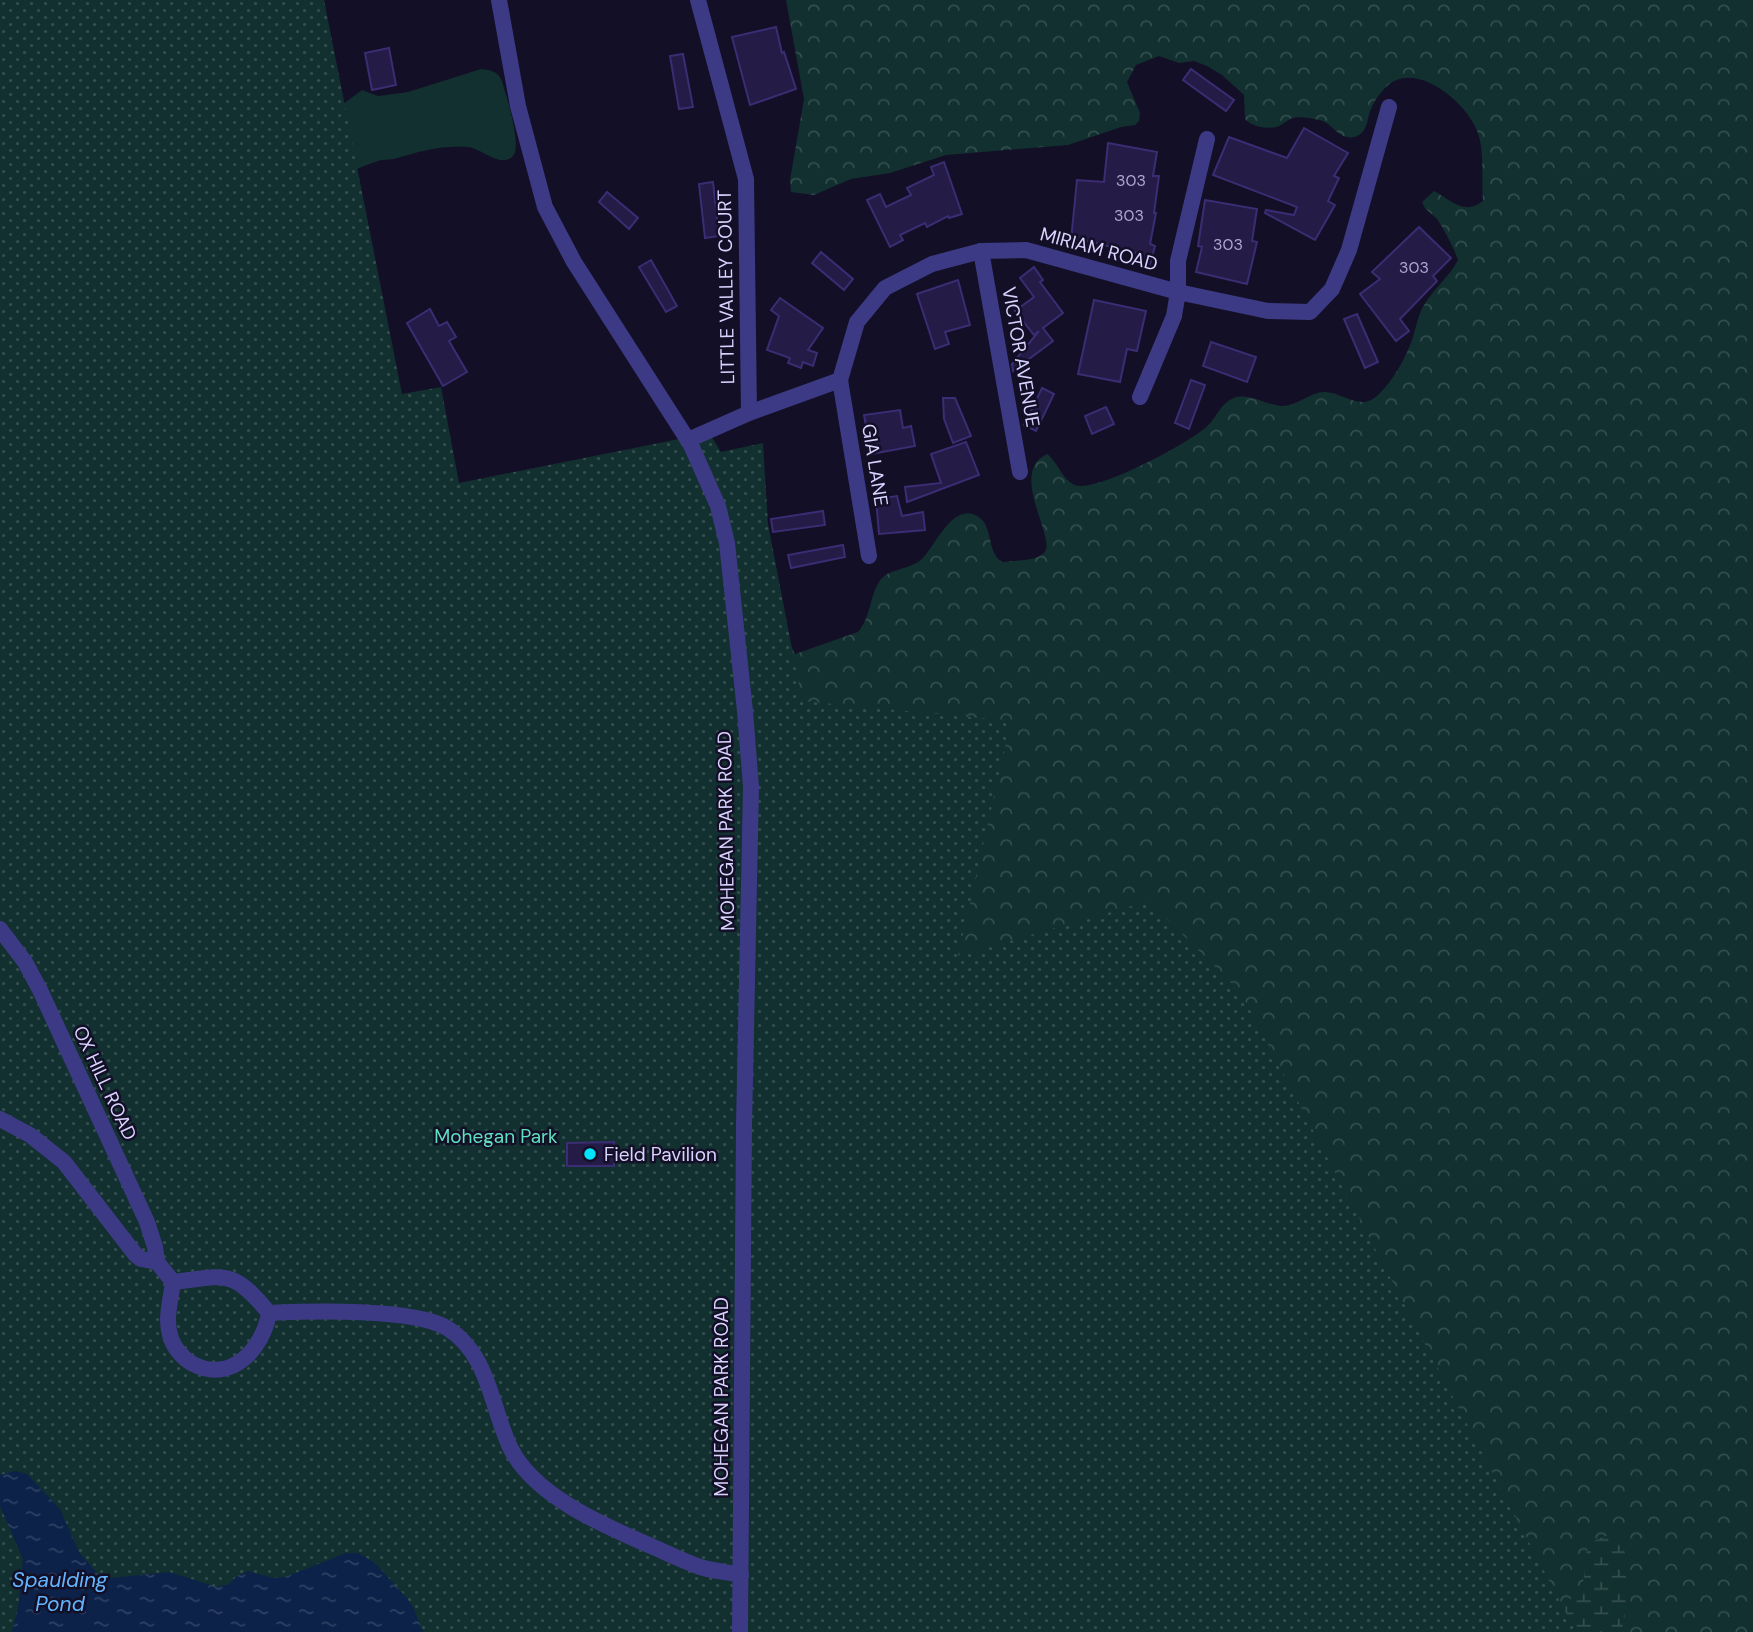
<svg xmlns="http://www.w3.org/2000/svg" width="1753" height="1632" font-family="'DM Sans',sans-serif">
	<defs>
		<pattern id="forest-crowns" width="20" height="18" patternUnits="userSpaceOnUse" patternTransform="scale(1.75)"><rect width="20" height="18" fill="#12302f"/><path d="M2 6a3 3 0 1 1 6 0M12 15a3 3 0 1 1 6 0" fill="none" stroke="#344d4e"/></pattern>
		<pattern id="wetland-marsh" width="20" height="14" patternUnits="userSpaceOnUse" patternTransform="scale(1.75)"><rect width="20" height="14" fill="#12302f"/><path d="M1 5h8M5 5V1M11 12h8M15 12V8" fill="none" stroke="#344d4e"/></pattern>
		<pattern id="park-dots" width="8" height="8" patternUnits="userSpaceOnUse" patternTransform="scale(1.75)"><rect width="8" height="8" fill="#12302f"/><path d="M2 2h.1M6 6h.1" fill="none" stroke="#344d4e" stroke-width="1.8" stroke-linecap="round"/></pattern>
		<pattern id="water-ripples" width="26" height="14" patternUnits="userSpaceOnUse" patternTransform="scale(1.75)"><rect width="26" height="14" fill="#0c2248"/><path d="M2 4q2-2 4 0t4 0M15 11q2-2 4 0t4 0" fill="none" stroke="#2f4163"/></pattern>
	</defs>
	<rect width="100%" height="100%" fill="#130f26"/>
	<path fill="#12302f" d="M481 69C503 71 501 79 507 98 510 108 521 148 513 156 501 169 481 148 468 147 437 146 423 151 394 159 388 160 383 159 378 161 371 163 364 166 357 169L0 214 343 104 362 90 378 96 408 92Z"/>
	<path fill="url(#forest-crowns)" d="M786 0H1753V1632H771L788 639 795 654 858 632C871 617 869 598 879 582 887 568 910 570 922 559 935 546 953 502 977 516 994 525 986 552 1002 562 1014 560 1034 562 1044 553 1058 540 1007 472 1047 454 1058 462 1062 480 1075 485 1096 493 1187 444 1205 428 1216 420 1220 403 1234 398 1247 392 1267 405 1281 406 1296 407 1311 391 1326 392 1343 393 1361 411 1377 396 1393 381 1406 358 1413 337 1416 327 1418 316 1423 307 1432 290 1450 276 1458 260 1454 248 1444 229 1437 219 1431 212 1425 211 1422 202L1434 191C1451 200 1464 216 1483 201 1481 179 1485 155 1478 133 1468 103 1415 58 1386 87 1381 92 1374 101 1371 109 1367 118 1368 131 1357 136 1342 142 1335 128 1325 122 1318 119 1300 116 1293 118 1288 119 1284 124 1279 126 1269 130 1252 127 1245 119L1244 95 1222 75 1207 66 1194 61 1179 63 1159 56 1136 65 1127 82 1140 113 1139 121 1135 125 1121 127 1068 145 946 155 890 173 851 179 814 195 791 192 790 180 804 99Z"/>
	<path fill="url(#wetland-marsh)" d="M1611 1534C1638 1548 1624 1608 1622 1632H1513C1522 1626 1531 1618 1540 1613 1554 1604 1575 1603 1582 1585 1588 1569 1581 1560 1591 1542Z"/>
	<polygon fill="url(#park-dots)" points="0,0 324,0 402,394 441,387 459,483 709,433 721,452 763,443 768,524 802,701 1011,721 958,956 1149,901 1241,993 1576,1632 0,1632"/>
	<polygon fill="url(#water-ripples)" points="15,1471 27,1474 60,1509 79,1552 102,1579 169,1572 217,1587 229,1584 237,1576 248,1571 273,1578 285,1577 346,1553 358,1553 374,1562 406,1597 413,1607 423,1632 12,1632 18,1608 23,1559 0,1506 0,1475"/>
	<g fill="#241b47" stroke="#3b2d73" stroke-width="2">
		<polygon points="776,27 782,53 784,52 796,89 750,105 732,37"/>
		<polygon points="389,48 396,85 372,90 365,53"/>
		<polygon points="683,54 693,107 679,109 670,56"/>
		<polygon points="1191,69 1234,100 1226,111 1183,80"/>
		<polygon points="1304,128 1348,153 1334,176 1339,178 1328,201 1335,205 1315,240 1265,213 1266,210 1294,215 1297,207 1213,175 1229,137 1287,158"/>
		<polygon points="1108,143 1157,152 1153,176 1159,176 1154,213 1156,213 1150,244 1155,246 1150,264 1133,259 1135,253 1092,242 1071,240 1077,180 1104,182"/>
		<polygon points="944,162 962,214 949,218 948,216 927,227 925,223 900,235 903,240 890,247 867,200 880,194 886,207 911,195 907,188 934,175 931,167"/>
		<polygon points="713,182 719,236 705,238 699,184"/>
		<polygon points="607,192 638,218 629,229 599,202"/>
		<polygon points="1205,200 1257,209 1252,241 1257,242 1247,284 1196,272 1202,247 1198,246"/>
		<polygon points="1419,227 1451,258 1433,276 1437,281 1400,319 1409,331 1396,341 1360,294 1380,279 1372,272"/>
		<polygon points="821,252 853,279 844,290 812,263"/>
		<polygon points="651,260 677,306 666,312 639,267"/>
		<polygon points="1034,267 1043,280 1040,282 1063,313 1043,328 1053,341 1013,371 1012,364 1039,331 1034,335 1015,311 1034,297 1020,278"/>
		<polygon points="958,280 970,325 945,332 949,344 935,349 917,294"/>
		<polygon points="780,298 823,328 808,350 817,353 813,366 803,362 801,368 788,363 790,358 767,350 779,316 771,310"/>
		<polygon points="1094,300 1146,311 1137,351 1127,349 1120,382 1078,374"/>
		<polygon points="430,309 439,326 447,322 456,337 449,341 467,372 443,386 407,323"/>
		<polygon points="1357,314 1378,362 1365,368 1344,319"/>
		<polygon points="1211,342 1256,357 1247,382 1203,366"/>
		<polygon points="1191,380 1205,385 1189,429 1175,423"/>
		<polygon points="1042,388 1054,394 1036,431 1024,425"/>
		<polygon points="943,398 955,398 971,436 953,443 944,419"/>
		<polygon points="1106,407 1114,424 1092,434 1085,416"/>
		<polygon points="900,410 903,428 911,426 915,446 871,454 864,415"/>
		<polygon points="966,442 979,475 907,502 905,487 941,483 931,454"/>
		<polygon points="897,496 902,516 923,512 925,530 879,534 876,499"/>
		<polygon points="823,511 825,525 773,532 771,519"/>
		<polygon points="843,545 845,557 791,568 788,555"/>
		<polygon points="614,1142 614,1166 567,1166 567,1143"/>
	</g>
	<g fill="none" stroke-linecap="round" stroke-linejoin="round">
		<g stroke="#3d3a85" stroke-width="16">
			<polyline points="499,0 518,106 545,207 574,262 691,445 718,506 727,543 745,711 751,787 744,1126 740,1632"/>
			<polyline points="698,0 746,179 749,413"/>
			<polyline points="981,251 1020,472"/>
			<polyline points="840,380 869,556"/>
			<polyline points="1140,397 1174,316 1178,292 1178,261 1207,139"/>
			<polyline points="688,440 749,413 840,380 857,322 885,288 932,264 981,251 1026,250 1178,292 1268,311 1310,312 1332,289 1349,250 1389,107"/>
			<polyline points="0,929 25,962 40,990 147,1222 155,1247 157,1262"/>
			<path d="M0 1119 30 1135 64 1162 135 1254 141 1259 157 1262 173 1282C171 1299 165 1318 170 1335 173 1347 182 1358 193 1364 232 1384 263 1348 269 1313 232 1268 226 1276 173 1282"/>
			<path d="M269 1313C310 1311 414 1308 447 1328 489 1354 491 1407 510 1447 533 1496 605 1526 651 1546 667 1553 683 1561 700 1567 713 1571 727 1572 741 1575"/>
		</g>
	</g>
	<circle fill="#00e5ff" stroke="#130f26" stroke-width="2.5" cx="590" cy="1154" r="7"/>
	<g text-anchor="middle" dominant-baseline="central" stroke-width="5" stroke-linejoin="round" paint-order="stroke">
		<g font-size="16" fill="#aca6d1">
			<text x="1131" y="180">303</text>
			<text x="1129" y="215">303</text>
			<text x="1228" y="244">303</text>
			<text x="1414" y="267">303</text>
		</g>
		<g font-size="19" fill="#d9d4ff" stroke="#130f26">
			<text transform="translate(1099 249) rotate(15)">MIRIAM ROAD</text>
			<text transform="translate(726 287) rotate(-91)">LITTLE VALLEY COURT</text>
			<text transform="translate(1021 357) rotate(80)">VICTOR AVENUE</text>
			<text transform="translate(875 465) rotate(81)">GIA LANE</text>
			<text transform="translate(726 831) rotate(-91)">MOHEGAN PARK ROAD</text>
			<text transform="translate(105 1083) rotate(65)">OX HILL ROAD</text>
			<text transform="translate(721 1397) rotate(-90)">MOHEGAN PARK ROAD</text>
		</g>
		<g font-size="19" fill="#5fe0c0" stroke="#130f26">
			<text x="496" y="1136">Mohegan Park</text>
		</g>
		<g font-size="19" fill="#d9d4ff" stroke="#130f26" text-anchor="start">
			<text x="604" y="1154">Field Pavilion</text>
		</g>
		<g font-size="21" font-style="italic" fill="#62b6ff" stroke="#130f26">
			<text x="60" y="1580">Spaulding<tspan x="60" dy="24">Pond</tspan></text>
		</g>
	</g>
</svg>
